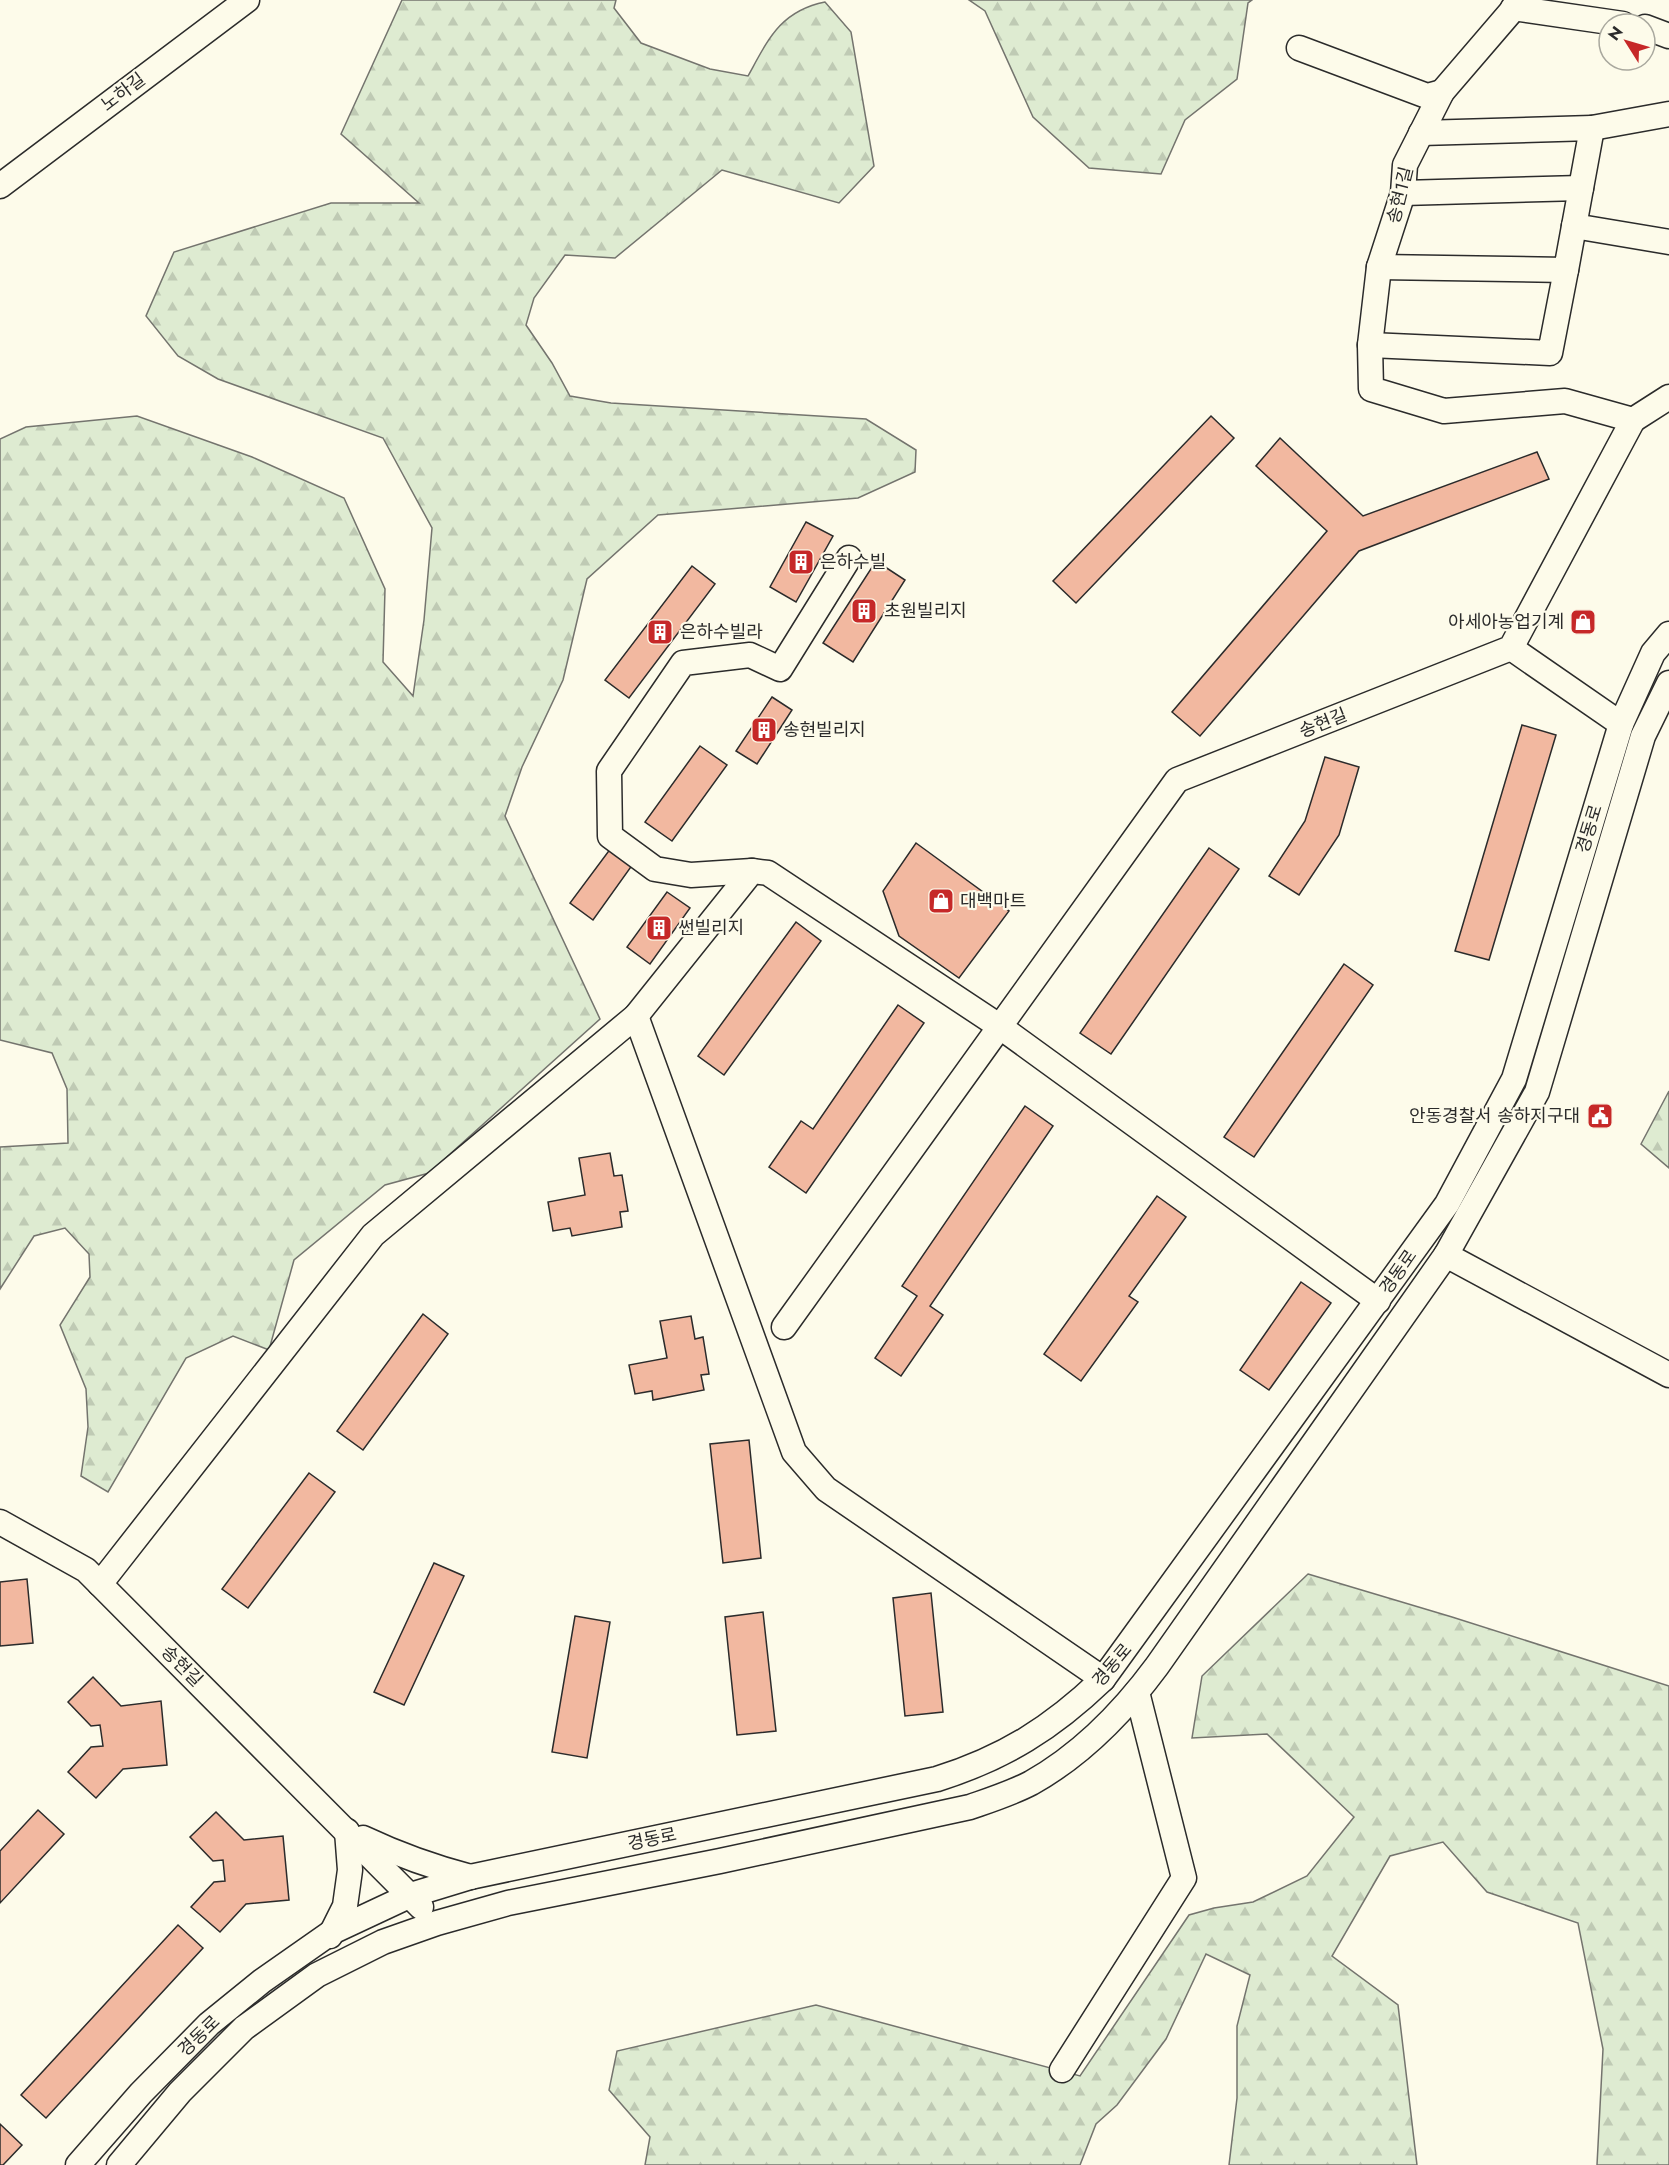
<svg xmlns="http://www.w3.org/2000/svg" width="1669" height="2165" font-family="Jost,'Noto Sans KR',sans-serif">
	<defs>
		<pattern id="forest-firs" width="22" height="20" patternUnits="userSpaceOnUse" patternTransform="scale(1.5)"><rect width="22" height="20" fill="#deebd1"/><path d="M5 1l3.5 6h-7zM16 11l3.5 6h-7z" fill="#bfcab4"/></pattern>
	</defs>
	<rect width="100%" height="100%" fill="#fdfbea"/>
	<g fill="url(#forest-firs)" stroke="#74746e" stroke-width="1.5">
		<path d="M402 0H616L614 8 641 43 710 69 748 76C768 40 780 11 825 2L851 32 874 166 839 203 722 170 615 258 565 255 534 298 526 325 552 363 570 396 611 403 866 419 916 450 915 472 858 498 658 515 587 579 563 680 522 767 505 816 600 1019 429 1173 385 1185 294 1260 269 1350 233 1336 186 1358 108 1492 81 1476 88 1427 86 1389 60 1325 90 1277 89 1254 65 1228 34 1236 0 1289V1147L68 1143 67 1089 52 1053 0 1040V439L26 427 137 416 252 457 344 498 385 589 383 662 413 696 424 620 432 528 383 438 218 379 178 356 146 316 174 252 331 203H419L341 134Z"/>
		<polygon points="969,0 1252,0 1248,3 1237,79 1185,120 1161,174 1089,168 1033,117 985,11"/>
		<polygon points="1669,1091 1669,1168 1641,1144"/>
		<polygon points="1308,1574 1452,1617 1669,1686 1669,2165 1597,2165 1603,2049 1578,1923 1487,1892 1443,1842 1390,1856 1332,1956 1398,2005 1417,2165 1229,2165 1237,2098 1237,2026 1250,1975 1206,1954 1166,2039 1117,2105 1096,2124 1080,2165 645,2165 650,2137 609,2090 617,2051 816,2005 1080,2076 1189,1915 1214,1908 1253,1902 1307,1876 1354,1817 1267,1734 1192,1738 1202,1676"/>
	</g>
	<g fill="#f2b8a0" stroke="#2b2b2b" stroke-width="1.5">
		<polygon points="1211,416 1234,438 1076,603 1053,581"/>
		<polygon points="1280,438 1363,516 1537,452 1549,479 1359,551 1200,736 1172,712 1327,531 1256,466"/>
		<polygon points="806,522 833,536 796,602 770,587"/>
		<polygon points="876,561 905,580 853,662 823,643"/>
		<polygon points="692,566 715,584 629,698 605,680"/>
		<polygon points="772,697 792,710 757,764 736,751"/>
		<polygon points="1522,725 1556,735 1489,960 1455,951"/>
		<polygon points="700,746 727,765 672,841 645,822"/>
		<polygon points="1325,757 1359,767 1339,835 1299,895 1269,876 1305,821"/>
		<polygon points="916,843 1009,911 959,978 899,936 883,891"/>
		<polygon points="611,848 633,864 593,920 570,903"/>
		<polygon points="1209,848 1239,869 1111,1054 1080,1033"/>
		<polygon points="667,892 690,908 650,964 627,947"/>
		<polygon points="796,922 821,941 724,1075 698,1056"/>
		<polygon points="1344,964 1373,985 1254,1157 1224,1137"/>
		<polygon points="898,1005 924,1023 806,1193 769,1167 801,1121 813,1129"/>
		<polygon points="1025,1106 1053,1126 930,1306 943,1315 901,1376 875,1358 917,1296 902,1286"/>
		<polygon points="610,1153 614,1176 622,1175 628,1211 620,1212 622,1227 572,1236 570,1228 553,1231 548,1202 585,1195 579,1158"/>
		<polygon points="1157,1196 1186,1217 1129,1296 1138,1302 1081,1381 1044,1354"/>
		<polygon points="1301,1282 1331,1303 1269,1390 1240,1370"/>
		<polygon points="423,1314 448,1334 363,1450 337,1431"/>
		<polygon points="691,1316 695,1339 703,1337 709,1374 701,1375 704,1390 653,1400 652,1391 635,1394 629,1365 667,1358 660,1321"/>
		<polygon points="749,1440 761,1558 723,1563 710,1444"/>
		<polygon points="309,1473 335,1492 248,1608 222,1589"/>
		<polygon points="434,1563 464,1576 404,1705 374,1692"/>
		<polygon points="27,1579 33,1643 0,1646 0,1582"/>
		<polygon points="931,1593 943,1712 905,1716 893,1598"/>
		<polygon points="763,1612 776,1731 737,1735 725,1617"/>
		<polygon points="575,1616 610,1622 587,1758 552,1752"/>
		<polygon points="93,1677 121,1706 161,1701 167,1765 123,1769 96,1798 68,1772 91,1747 103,1746 100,1725 91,1726 68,1702"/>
		<polygon points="38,1810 64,1834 0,1903 0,1851"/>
		<polygon points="216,1812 244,1840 283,1836 289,1900 246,1904 220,1932 191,1907 214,1882 225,1881 223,1860 213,1861 190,1837"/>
		<polygon points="178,1925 203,1948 46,2118 21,2095"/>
		<polygon points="0,2124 22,2145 3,2165 0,2165"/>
	</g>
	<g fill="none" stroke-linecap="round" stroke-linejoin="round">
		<g stroke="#2b2b2b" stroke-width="27">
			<g id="minor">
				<polyline points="1521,0 1442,92 1405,165 1403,193 1379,267 1370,345 1371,389 1444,411 1565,401 1633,420 1669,397"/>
				<polyline points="1513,8 1623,24"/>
				<polyline points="1645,27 1669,36"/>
				<polyline points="1299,48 1427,96 1442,92"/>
				<polyline points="1592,128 1669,114"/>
				<polyline points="0,186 247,0"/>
				<polyline points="1403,193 1581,188"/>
				<polyline points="1574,226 1669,242"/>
				<polyline points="1379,267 1566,270 1592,128 1421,133"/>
				<polyline points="1370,345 1550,353 1566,270"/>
				<polyline points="1511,648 1621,724"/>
				<polyline points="752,871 691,875 655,869 610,836 609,771 683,663 750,655 780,669 849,558"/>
				<polyline points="636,1016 752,871 768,873 999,1026 1378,1301"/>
				<polyline points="1446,1255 1669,1375"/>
				<polyline points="784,1327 1177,780 1511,648 1633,420"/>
				<polyline points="0,1522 86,1570 421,1907"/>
				<polyline points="100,1584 373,1235 636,1016 794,1452 826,1489 1103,1679"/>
				<path d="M363 1838C399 1855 432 1867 471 1877"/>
				<polyline points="330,1936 345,1906 350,1870 347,1831"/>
				<polyline points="1062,2070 1184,1878 1137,1692"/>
				<path d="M78 2165 141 2093 209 2024 262 1981 332 1932 411 1895 470 1877 937 1779C1004 1758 1052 1728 1103 1679L1447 1204 1514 1079 1621 724 1653 653 1669 634"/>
				<path d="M119 2165 180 2092 244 2028 317 1975 383 1942 437 1923 508 1903 720 1861 970 1807C990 1800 1012 1793 1031 1783 1081 1755 1123 1712 1157 1666L1446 1255 1537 1092 1643 736 1669 683"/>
			</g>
		</g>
		<use href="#minor" stroke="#fdfbea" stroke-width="24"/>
	</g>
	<defs>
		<g id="building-square" transform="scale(1.35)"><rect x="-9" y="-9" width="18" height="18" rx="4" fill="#c62828" stroke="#fdfbea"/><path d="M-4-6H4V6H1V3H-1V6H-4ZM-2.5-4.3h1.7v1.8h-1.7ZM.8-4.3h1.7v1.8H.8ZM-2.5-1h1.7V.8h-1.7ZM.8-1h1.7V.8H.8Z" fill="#fff"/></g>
		<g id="shop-square" transform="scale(1.35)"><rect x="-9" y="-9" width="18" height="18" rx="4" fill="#c62828" stroke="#fdfbea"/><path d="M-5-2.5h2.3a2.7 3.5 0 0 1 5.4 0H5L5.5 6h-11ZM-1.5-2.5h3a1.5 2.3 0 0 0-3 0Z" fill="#fff"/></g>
		<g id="civic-square" transform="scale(1.35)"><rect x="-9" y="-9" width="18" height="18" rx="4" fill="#c62828" stroke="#fdfbea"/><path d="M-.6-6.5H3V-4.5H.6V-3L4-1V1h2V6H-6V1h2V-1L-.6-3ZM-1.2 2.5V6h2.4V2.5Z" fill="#fff"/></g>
	</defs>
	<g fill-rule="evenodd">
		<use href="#building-square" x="801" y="562"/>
		<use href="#building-square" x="864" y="611"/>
		<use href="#shop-square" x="1583" y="622"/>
		<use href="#building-square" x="660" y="632"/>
		<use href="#building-square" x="764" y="730"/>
		<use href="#shop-square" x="941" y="901"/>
		<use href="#building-square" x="659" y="928"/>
		<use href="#civic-square" x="1600" y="1116"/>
	</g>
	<g text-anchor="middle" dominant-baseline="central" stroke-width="4.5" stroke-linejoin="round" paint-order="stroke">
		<g font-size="18" fill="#2b2b2b" stroke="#fdfbea">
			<text transform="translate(123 92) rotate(-37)">노하길</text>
			<text transform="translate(1400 195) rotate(-76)">송현1길</text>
			<text transform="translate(1323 723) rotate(-22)">송현길</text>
			<text transform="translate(1589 829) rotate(-73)">경동로</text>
			<text transform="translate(1398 1272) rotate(-55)">경동로</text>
			<text transform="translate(1112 1665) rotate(-50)">경동로</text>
			<text transform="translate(182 1666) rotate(45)">송현길</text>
			<text transform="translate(652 1839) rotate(-12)">경동로</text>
			<text transform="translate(199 2036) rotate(-44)">경동로</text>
		</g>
		<g font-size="18" fill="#2b2b2b" stroke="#fdfbea" text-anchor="start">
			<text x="820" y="562">은하수빌</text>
			<text x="884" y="611">초원빌리지</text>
			<text x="1564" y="622" text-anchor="end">아세아농업기계</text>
			<text x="680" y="632">은하수빌라</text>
			<text x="783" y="730">송현빌리지</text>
			<text x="960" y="901">대백마트</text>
			<text x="678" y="928">썬빌리지</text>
			<text x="1580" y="1116" text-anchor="end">안동경찰서 송하지구대</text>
		</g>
	</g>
	<g transform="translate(1627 42) rotate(307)"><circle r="28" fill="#fdfbea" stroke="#a9a89e" stroke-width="1.5"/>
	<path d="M0-4.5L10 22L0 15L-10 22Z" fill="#c62828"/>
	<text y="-9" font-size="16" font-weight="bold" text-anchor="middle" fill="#2b2b2b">N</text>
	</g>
</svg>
